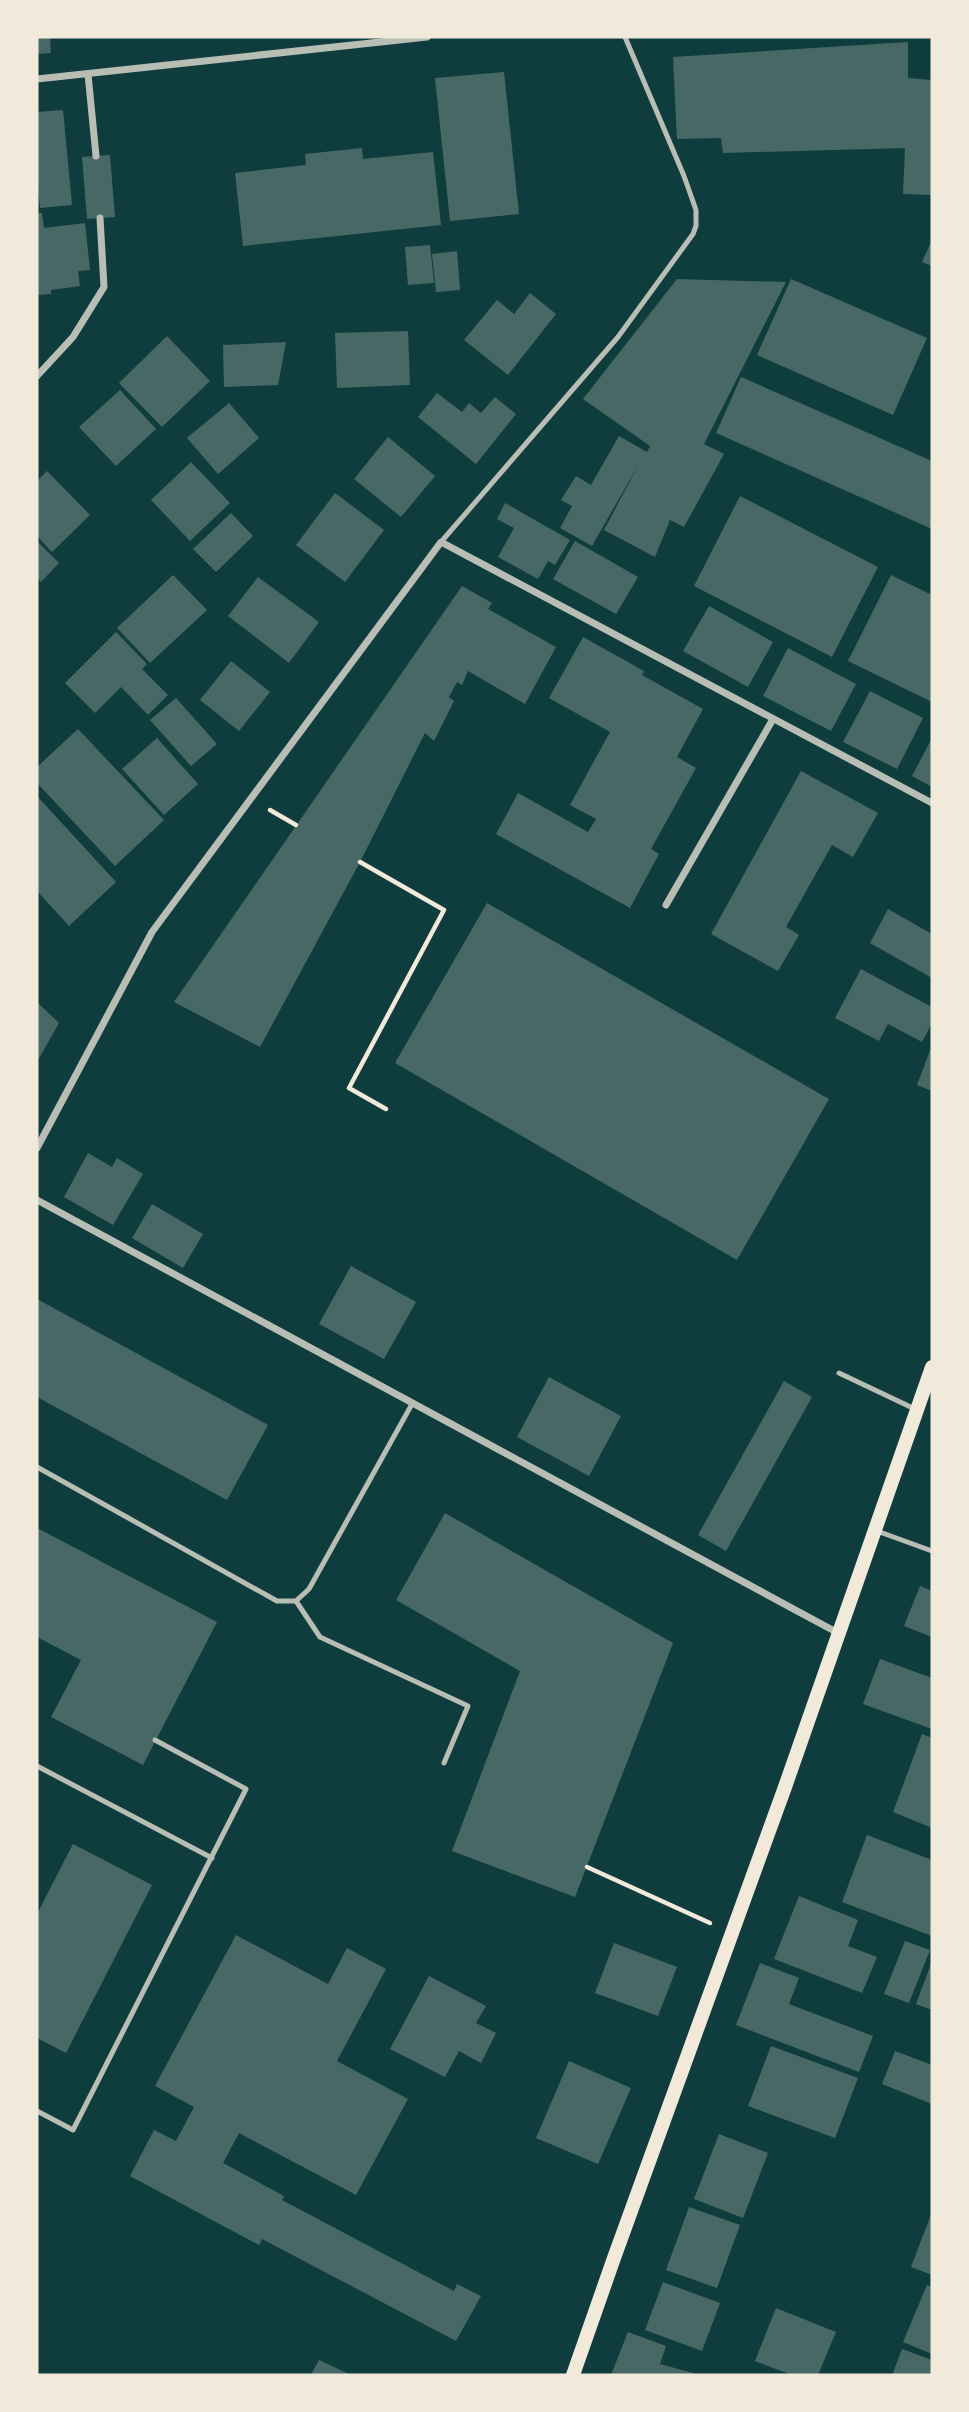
<svg xmlns="http://www.w3.org/2000/svg" width="969" height="2412" font-family="'PT Serif',serif">
	<rect width="100%" height="100%" fill="#0f3d3e"/>
	<g fill="#486865">
		<polygon points="37,37 50,37 51,53 37,54"/>
		<polygon points="908,42 908,78 932,80 932,195 903,194 905,148 723,153 721,138 677,139 673,57"/>
		<polygon points="504,72 519,214 450,221 435,78"/>
		<polygon points="63,110 72,205 40,208 37,178 37,112"/>
		<polygon points="362,148 363,159 433,152 441,225 243,246 235,173 306,165 305,154"/>
		<polygon points="110,155 115,217 87,219 82,157"/>
		<polygon points="37,213 42,213 44,228 85,223 90,270 78,271 80,286 51,290 51,294 37,295"/>
		<polygon points="932,240 932,266 922,262"/>
		<polygon points="430,245 434,283 408,285 405,247"/>
		<polygon points="457,251 460,290 436,292 432,254"/>
		<polygon points="677,279 786,282 704,444 724,454 684,527 670,520 655,557 604,530 640,462 592,546 560,528 572,506 561,500 576,476 591,485 619,436 647,452 650,446 583,399"/>
		<polygon points="791,279 927,338 893,415 757,355"/>
		<polygon points="530,293 556,314 508,375 464,340 497,300 514,314"/>
		<polygon points="408,331 410,385 337,388 335,333"/>
		<polygon points="167,336 210,381 162,427 119,383"/>
		<polygon points="286,342 278,385 224,387 223,345"/>
		<polygon points="741,377 932,461 932,529 716,433"/>
		<polygon points="120,390 156,429 116,466 79,427"/>
		<polygon points="437,393 462,412 469,403 481,413 495,397 516,414 476,464 418,417"/>
		<polygon points="229,403 259,438 218,474 187,438"/>
		<polygon points="388,437 435,476 401,517 354,479"/>
		<polygon points="191,462 230,503 190,541 151,500"/>
		<polygon points="47,471 90,515 52,552 37,536 37,481"/>
		<polygon points="335,493 384,530 345,582 296,545"/>
		<polygon points="740,496 878,567 832,657 694,586"/>
		<polygon points="505,503 570,540 555,565 548,561 538,579 498,557 514,528 497,519"/>
		<polygon points="231,513 253,536 216,572 193,549"/>
		<polygon points="37,541 59,563 41,582 37,578"/>
		<polygon points="575,541 638,577 616,614 553,579"/>
		<polygon points="173,575 207,610 150,663 117,628"/>
		<polygon points="891,575 932,595 932,702 848,661"/>
		<polygon points="258,577 319,622 289,663 228,616"/>
		<polygon points="462,586 492,603 488,609 556,647 525,704 468,671 462,685 457,682 449,697 454,701 434,741 425,733 360,862 260,1047 174,1002"/>
		<polygon points="709,606 773,642 748,687 683,651"/>
		<polygon points="116,632 147,664 142,669 168,695 148,715 121,687 95,713 65,683"/>
		<polygon points="583,637 644,671 642,675 703,709 677,757 696,768 651,849 659,854 630,908 496,834 518,793 588,832 596,819 570,805 610,732 549,698"/>
		<polygon points="788,648 856,684 831,731 763,696"/>
		<polygon points="231,661 270,692 239,731 200,700"/>
		<polygon points="870,691 923,718 897,769 843,742"/>
		<polygon points="176,698 217,744 191,766 150,720"/>
		<polygon points="78,729 164,820 115,866 37,783 37,767"/>
		<polygon points="157,738 198,784 164,815 122,769"/>
		<polygon points="932,738 932,787 912,776"/>
		<polygon points="801,771 878,813 853,857 832,845 786,927 799,935 778,971 711,934"/>
		<polygon points="37,796 116,882 69,926 37,891"/>
		<polygon points="487,903 829,1099 737,1260 395,1063"/>
		<polygon points="888,909 932,934 932,978 870,943"/>
		<polygon points="861,969 932,1007 932,1023 922,1042 888,1024 879,1041 835,1018"/>
		<polygon points="37,1002 59,1023 37,1062"/>
		<polygon points="932,1045 932,1091 917,1085"/>
		<polygon points="88,1153 112,1167 117,1158 143,1174 113,1225 64,1197"/>
		<polygon points="152,1204 203,1234 183,1268 132,1238"/>
		<polygon points="351,1266 416,1302 384,1359 319,1324"/>
		<polygon points="37,1299 268,1425 227,1500 37,1397"/>
		<polygon points="549,1377 621,1416 589,1476 517,1437"/>
		<polygon points="784,1381 812,1397 726,1551 698,1535"/>
		<polygon points="445,1513 673,1643 575,1897 452,1851 520,1671 396,1600"/>
		<polygon points="37,1528 217,1622 143,1765 51,1717 81,1660 37,1637"/>
		<polygon points="920,1586 932,1591 932,1637 904,1626"/>
		<polygon points="880,1659 932,1678 932,1729 863,1704"/>
		<polygon points="922,1734 932,1738 932,1828 893,1812"/>
		<polygon points="867,1835 932,1860 932,1936 842,1902"/>
		<polygon points="73,1844 152,1885 66,2053 37,2038 37,1914"/>
		<polygon points="799,1896 858,1920 848,1946 877,1957 862,1993 774,1959"/>
		<polygon points="236,1935 328,1984 347,1948 386,1969 337,2061 408,2099 356,2195 239,2133 223,2163 284,2196 282,2200 454,2291 457,2284 481,2296 456,2341 262,2239 259,2245 130,2176 154,2130 176,2141 194,2107 155,2086"/>
		<polygon points="905,1941 930,1950 909,2003 884,1994"/>
		<polygon points="614,1943 677,1967 658,2016 595,1993"/>
		<polygon points="932,1961 932,2010 916,2004"/>
		<polygon points="760,1963 799,1978 789,2004 873,2036 859,2072 736,2025"/>
		<polygon points="429,1976 486,2006 476,2023 496,2033 481,2063 459,2051 445,2077 390,2049"/>
		<polygon points="771,2046 858,2078 835,2138 748,2106"/>
		<polygon points="895,2051 932,2065 932,2104 882,2084"/>
		<polygon points="569,2061 631,2088 598,2164 536,2138"/>
		<polygon points="719,2134 768,2153 743,2218 694,2199"/>
		<polygon points="689,2207 740,2225 717,2288 666,2270"/>
		<polygon points="932,2212 932,2275 911,2267"/>
		<polygon points="663,2282 720,2303 702,2351 645,2330"/>
		<polygon points="927,2285 932,2287 932,2354 903,2342"/>
		<polygon points="776,2308 836,2332 818,2375 792,2375 755,2361"/>
		<polygon points="628,2332 666,2346 660,2364 693,2373 692,2375 611,2375"/>
		<polygon points="902,2349 932,2360 932,2375 892,2375"/>
		<polygon points="319,2360 351,2375 311,2375"/>
	</g>
	<g fill="none" stroke-linecap="round" stroke-linejoin="round">
		<g stroke="#f1e9da" stroke-width="4.5">
			<polyline points="270,810 296,825"/>
			<polyline points="360,862 444,910 349,1088 386,1109"/>
			<polyline points="587,1867 710,1923"/>
		</g>
		<g stroke="#b8beb3" stroke-width="5">
			<polyline points="441,542 618,337 693,234 696,226 696,210 684,176 625,37"/>
			<polyline points="839,1373 917,1410"/>
			<polyline points="37,1467 277,1601 296,1601 309,1589 412,1404"/>
			<polyline points="877,1531 932,1551"/>
			<polyline points="296,1601 320,1637 468,1706 444,1763"/>
			<polyline points="37,1766 212,1858"/>
			<polyline points="37,2111 73,2130 246,1789 155,1740"/>
		</g>
		<g stroke="#b8beb3" stroke-width="7">
			<polyline points="88,74 96,156"/>
			<polyline points="37,79 427,37"/>
			<polyline points="37,376 73,337 104,287 100,218"/>
			<polyline points="666,905 773,719"/>
			<polyline points="37,1148 152,932 441,542 932,803"/>
			<polyline points="37,1200 838,1633"/>
		</g>
		<polyline stroke="#f1e9da" stroke-width="14" points="573,2375 614,2258 785,1787 932,1367"/>
	</g>
	<rect width="969" height="2412" fill="none" stroke="#f1e9da" stroke-width="77"/>
</svg>
